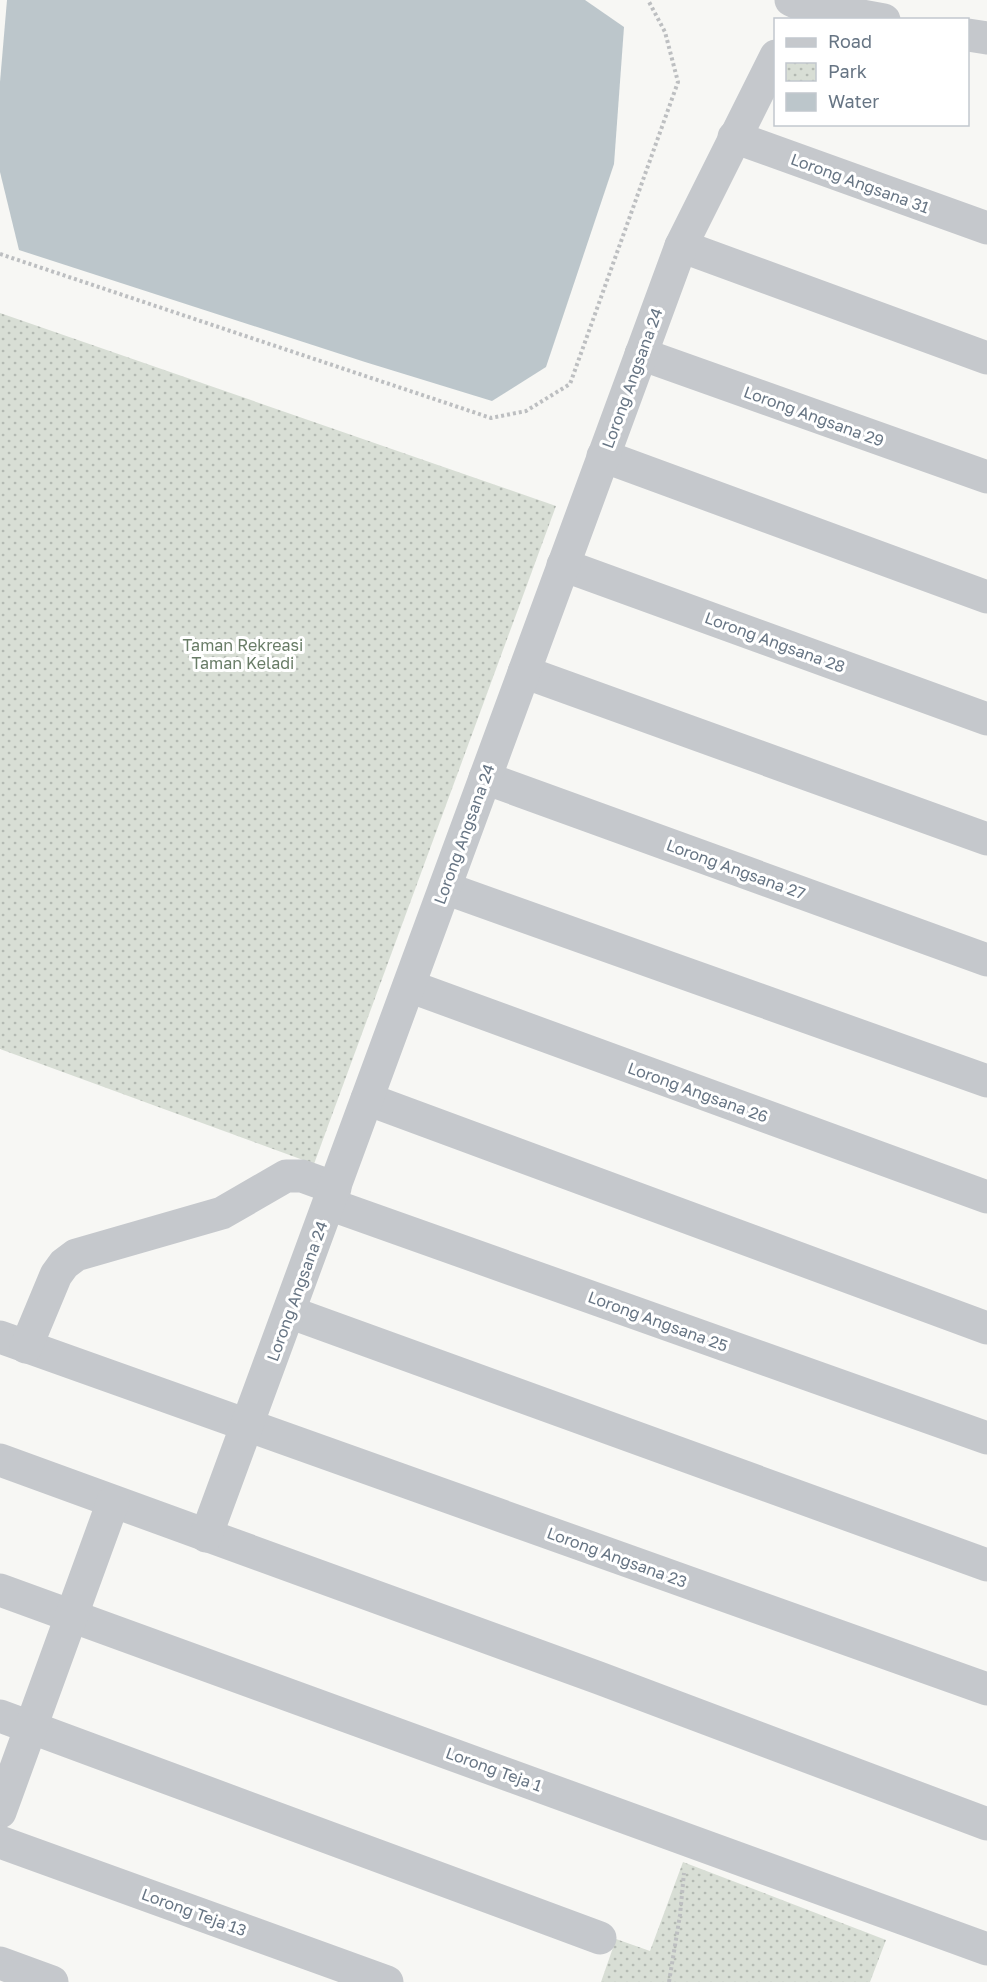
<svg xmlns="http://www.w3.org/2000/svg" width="987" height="1982" font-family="'Golos Text',sans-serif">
	<defs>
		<pattern id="park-dots" width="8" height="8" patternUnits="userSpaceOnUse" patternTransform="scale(1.5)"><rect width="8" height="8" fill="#d8ded5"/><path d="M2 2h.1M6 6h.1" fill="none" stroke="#b3b9b2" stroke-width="1.8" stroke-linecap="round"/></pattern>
	</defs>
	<rect width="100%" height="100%" fill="#f7f7f4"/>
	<g fill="url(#park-dots)">
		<polygon points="0,313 556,506 314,1164 0,1049"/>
		<polygon points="683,1862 886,1940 870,1982 601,1982 616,1939 650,1951"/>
	</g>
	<polygon fill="#bcc6cb" points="7,0 585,0 624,27 614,164 546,367 492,401 365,362 19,250 0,172 0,82"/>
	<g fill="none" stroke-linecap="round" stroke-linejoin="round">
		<g stroke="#bdbfc1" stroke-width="4" stroke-dasharray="3 3" stroke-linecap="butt">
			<polyline points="0,254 491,418 526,411 570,384 678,82 665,32 648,0"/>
			<polyline points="669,1982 680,1915 684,1873"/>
		</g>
		<g stroke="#c5c8cc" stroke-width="33">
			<polyline points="791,0 802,5 884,20"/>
			<polyline points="968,35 987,38"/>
			<polyline points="734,137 987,228"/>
			<polyline points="681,246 987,358"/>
			<polyline points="641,354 987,477"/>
			<polyline points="603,456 987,597"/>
			<polyline points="563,565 987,719"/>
			<polyline points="524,672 987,839"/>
			<polyline points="485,778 987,960"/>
			<polyline points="445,888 987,1081"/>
			<polyline points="409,986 987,1197"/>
			<polyline points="367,1099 987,1328"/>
			<polyline points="329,1204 987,1438"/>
			<polyline points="289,1312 987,1565"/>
			<polyline points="0,1337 987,1689"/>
			<polyline points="26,1347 56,1275 64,1264 76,1255 222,1213 286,1176 302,1176 335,1188"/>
			<polyline points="0,1460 599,1678 987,1824"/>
			<polyline points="206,1536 681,246 776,56"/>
			<polyline points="0,1590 987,1949"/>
			<polyline points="0,1716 600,1938"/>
			<polyline points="0,1812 113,1502"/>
			<polyline points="0,1842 387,1982"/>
			<polyline points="0,1963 52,1982"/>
		</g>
	</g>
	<g text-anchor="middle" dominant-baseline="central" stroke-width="6" stroke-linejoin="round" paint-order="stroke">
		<g font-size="16" fill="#677584" stroke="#fff">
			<text transform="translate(860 183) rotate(20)">Lorong Angsana 31</text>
			<text transform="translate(632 378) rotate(-70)">Lorong Angsana 24</text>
			<text transform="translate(814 416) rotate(20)">Lorong Angsana 29</text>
			<text transform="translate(775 642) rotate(20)">Lorong Angsana 28</text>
			<text transform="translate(464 834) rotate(-70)">Lorong Angsana 24</text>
			<text transform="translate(736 869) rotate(20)">Lorong Angsana 27</text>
			<text transform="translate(698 1092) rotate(20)">Lorong Angsana 26</text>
			<text transform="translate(297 1291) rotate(-70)">Lorong Angsana 24</text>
			<text transform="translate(658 1321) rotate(20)">Lorong Angsana 25</text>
			<text transform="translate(617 1557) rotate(20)">Lorong Angsana 23</text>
			<text transform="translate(494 1769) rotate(20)">Lorong Teja 1</text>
			<text transform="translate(194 1912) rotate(20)">Lorong Teja 13</text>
		</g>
		<g font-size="16" fill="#687c66" stroke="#fff">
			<text x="243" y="645">Taman Rekreasi<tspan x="243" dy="18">Taman Keladi</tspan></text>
		</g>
	</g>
	<rect x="774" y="18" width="195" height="108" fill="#ffffff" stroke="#c2c8ce" stroke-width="1.5"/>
	<rect x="786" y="38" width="30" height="9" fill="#c5c8cc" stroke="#c2c8ce" stroke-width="1.5"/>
	<text x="828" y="48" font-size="18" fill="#677584">Road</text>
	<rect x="786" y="63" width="30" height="18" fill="url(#park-dots)" stroke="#c2c8ce" stroke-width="1.5"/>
	<text x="828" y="78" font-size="18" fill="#677584">Park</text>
	<rect x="786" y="93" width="30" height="18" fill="#bcc6cb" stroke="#c2c8ce" stroke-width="1.5"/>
	<text x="828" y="108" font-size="18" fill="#677584">Water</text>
</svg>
